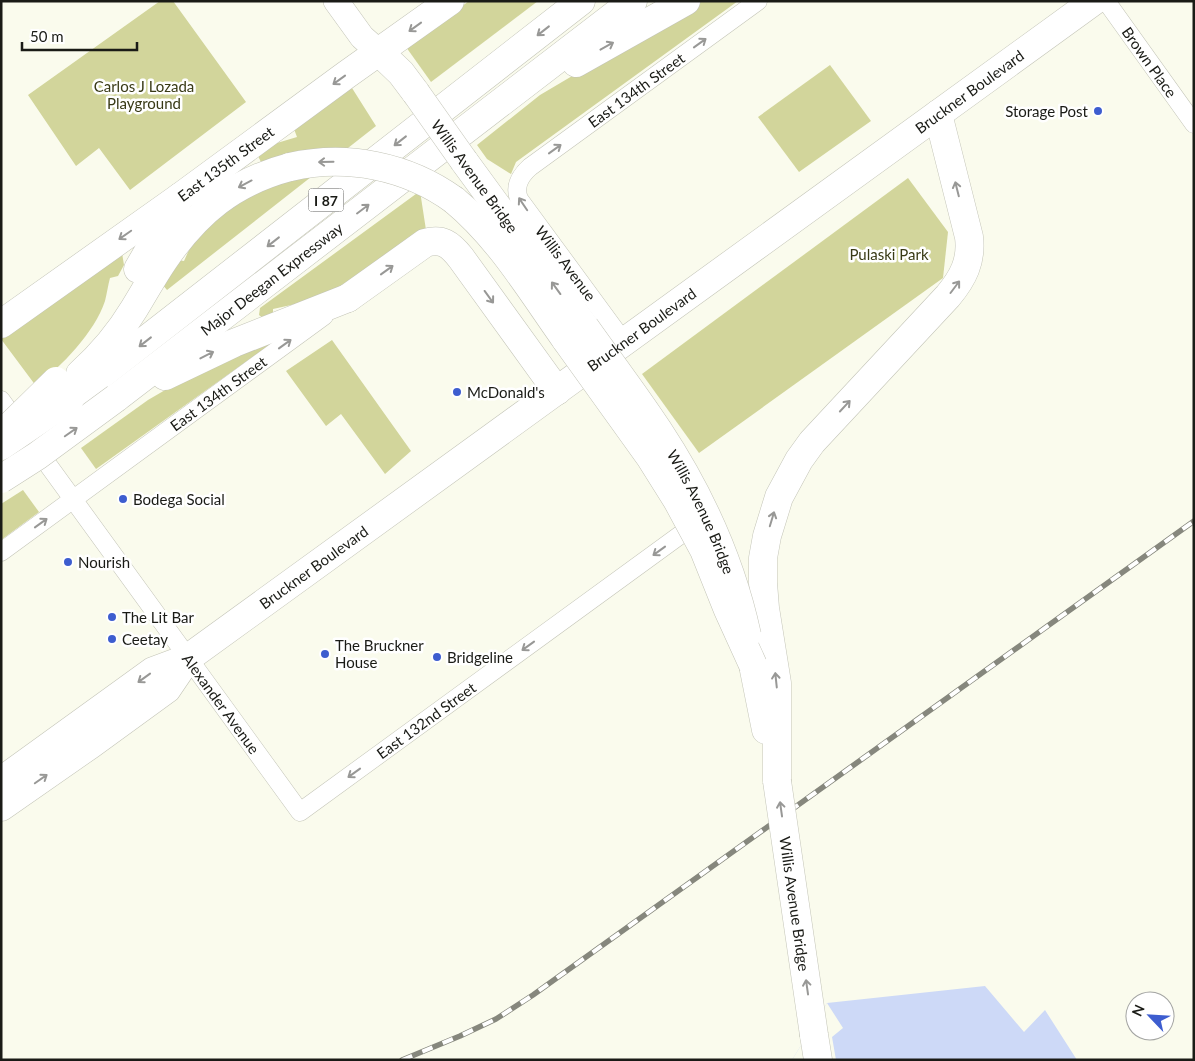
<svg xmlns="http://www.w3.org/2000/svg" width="1195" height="1061" font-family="Lato,sans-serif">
	<rect width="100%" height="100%" fill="#fafbed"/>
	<g fill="#d2d59b">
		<polygon points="160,1 173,1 246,102 130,190 99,148 76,166 28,95"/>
		<polygon points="469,1 538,1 431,82 406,47"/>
		<polygon points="699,1 738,1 516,162 511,174 487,159 477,145 540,95"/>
		<polygon points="830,65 871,121 799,172 758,117"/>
		<polygon points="347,88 352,88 376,126 167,290 162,284 177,260 184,261 193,241 280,157 261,162 258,156 277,143 297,137 294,129"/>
		<polygon points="908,178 948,232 943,278 699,453 642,374"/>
		<polygon points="420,191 426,230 350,282 323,298 273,309 273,318 264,319 259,315 260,308"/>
		<path d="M122 253 124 265 118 276 110 278C108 285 107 293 105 301 95 332 61 367 36 386L1 339Z"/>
		<polygon points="332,340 411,451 385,474 341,414 326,426 286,371"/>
		<polygon points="275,341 96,469 81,448 148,400 215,361"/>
		<polygon points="23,490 39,512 1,540 1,504"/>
	</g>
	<polygon fill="#cdd9f7" points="985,986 1024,1032 1045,1010 1077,1060 792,1060 827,1003"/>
	<polygon fill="#fafbed" points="827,1003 843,1028 832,1037 836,1060 792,1060"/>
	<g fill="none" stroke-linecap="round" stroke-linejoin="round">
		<g stroke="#c3c4b7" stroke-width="19">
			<g id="minor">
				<path id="s1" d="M1106 1 1194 124"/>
				<path id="s2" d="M624 342 519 199C514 186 520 176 530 167L758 1"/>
				<path id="s3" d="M1 400 300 812 698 522"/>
				<path id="s4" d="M1 552 324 316"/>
			</g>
		</g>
		<g stroke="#c3c4b7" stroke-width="26">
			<polyline id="secondary" points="336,1 362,37 379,52"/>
		</g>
		<g stroke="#c3c4b7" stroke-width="29">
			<g id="primary">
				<polyline points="379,52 401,73 416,93"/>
				<polyline points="464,161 585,327"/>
				<path d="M348 298 425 243C442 238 450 244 461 258L557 391"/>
				<path id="s5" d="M1 324 180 197 346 75 450 1"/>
				<polyline points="753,665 766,730"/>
				<path id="s6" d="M1 781 153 671 188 658 1094 1"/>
				<path d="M777 781V683L765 608 763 583V558L767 536 779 497 799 460 812 442 948 296C963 278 972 261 969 237L938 114"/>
				<polyline points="1,807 90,745 167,689 188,658"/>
				<polyline points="814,1035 818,1060"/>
			</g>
		</g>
		<g stroke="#c3c4b7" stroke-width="29">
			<g id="motorway">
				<polyline points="576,63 686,1"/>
				<path d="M454 200C500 238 531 291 566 340"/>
				<polyline points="138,269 180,197"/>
				<path d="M80 374C101 355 119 334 134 309 144 293 153 276 164 260 197 212 233 182 290 167"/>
				<polyline points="165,376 234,343 348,298"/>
				<path id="s7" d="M116 398 633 1"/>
				<polyline points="70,399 581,1"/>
			</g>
		</g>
		<use href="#minor" stroke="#fff" stroke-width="18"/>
		<use href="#secondary" stroke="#fff" stroke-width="25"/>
		<use href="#primary" stroke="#fff" stroke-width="28"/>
		<use href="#motorway" stroke="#fff" stroke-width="28"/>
		<g stroke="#86877d" stroke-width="5.5">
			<polyline id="rail" points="402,1060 460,1036 496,1019 533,995 1194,521"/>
		</g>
		<use href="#rail" stroke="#fff" stroke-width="4" stroke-dasharray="11" stroke-linecap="butt"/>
		<g stroke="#c3c4b7" stroke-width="29" stroke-linecap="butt">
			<g id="primary-bridge">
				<polyline points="416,93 464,161"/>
				<path id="s8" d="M585 327C609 361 635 395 658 430 699 492 731 561 747 635"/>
				<path id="s9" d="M777 781 814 1035"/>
			</g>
		</g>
		<g stroke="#c3c4b7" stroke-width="29" stroke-linecap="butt">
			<g id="motorway-bridge">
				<path d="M290 167C347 154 407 166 454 200"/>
				<polyline points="566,340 650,457 677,500 704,550 728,610 753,665"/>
				<polyline points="12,424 56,381"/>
				<polyline points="1,446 70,399"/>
				<polyline points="1,479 37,456 116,398"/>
			</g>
		</g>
		<use href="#primary-bridge" stroke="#fff" stroke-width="28"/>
		<use href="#motorway-bridge" stroke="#fff" stroke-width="28"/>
	</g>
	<defs><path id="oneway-shaft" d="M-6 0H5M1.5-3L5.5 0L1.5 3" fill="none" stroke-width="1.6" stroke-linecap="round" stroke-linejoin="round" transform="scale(1.25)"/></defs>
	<g stroke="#989896">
		<use href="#oneway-shaft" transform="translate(415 27) rotate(144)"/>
		<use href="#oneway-shaft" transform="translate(543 31) rotate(142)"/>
		<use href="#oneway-shaft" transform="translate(700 43) rotate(-36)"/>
		<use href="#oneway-shaft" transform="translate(607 46) rotate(-29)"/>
		<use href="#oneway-shaft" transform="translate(339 80) rotate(144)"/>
		<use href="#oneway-shaft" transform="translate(400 141) rotate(142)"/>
		<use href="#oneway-shaft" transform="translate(555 149) rotate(-36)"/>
		<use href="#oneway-shaft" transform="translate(326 162) rotate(179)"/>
		<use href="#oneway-shaft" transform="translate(245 184) rotate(152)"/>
		<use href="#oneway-shaft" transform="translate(957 189) rotate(-104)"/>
		<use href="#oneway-shaft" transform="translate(523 204) rotate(-124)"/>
		<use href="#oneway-shaft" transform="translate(363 209) rotate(-37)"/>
		<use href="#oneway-shaft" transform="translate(125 235) rotate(145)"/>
		<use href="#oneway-shaft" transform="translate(273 242) rotate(142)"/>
		<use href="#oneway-shaft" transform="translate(387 270) rotate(-36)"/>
		<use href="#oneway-shaft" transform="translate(955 287) rotate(-53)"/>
		<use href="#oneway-shaft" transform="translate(556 288) rotate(-126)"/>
		<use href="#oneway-shaft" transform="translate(489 297) rotate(54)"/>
		<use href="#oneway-shaft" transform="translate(145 342) rotate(142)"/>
		<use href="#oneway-shaft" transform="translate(285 344) rotate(-36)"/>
		<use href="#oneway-shaft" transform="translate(207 355) rotate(-27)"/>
		<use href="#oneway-shaft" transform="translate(845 406) rotate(-47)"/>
		<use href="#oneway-shaft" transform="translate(71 432) rotate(-35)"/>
		<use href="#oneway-shaft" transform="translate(772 519) rotate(-73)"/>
		<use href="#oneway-shaft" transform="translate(41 523) rotate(-36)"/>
		<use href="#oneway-shaft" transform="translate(659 551) rotate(144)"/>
		<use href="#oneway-shaft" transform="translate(528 646) rotate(144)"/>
		<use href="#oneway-shaft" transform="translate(144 678) rotate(144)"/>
		<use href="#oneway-shaft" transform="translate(776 680) rotate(-96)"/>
		<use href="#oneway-shaft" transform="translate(354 773) rotate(144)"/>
		<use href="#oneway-shaft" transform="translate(41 779) rotate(-35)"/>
		<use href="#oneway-shaft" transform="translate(781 809) rotate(-98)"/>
		<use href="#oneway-shaft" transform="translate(807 987) rotate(-98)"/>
	</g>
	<g fill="#3d5dcf" stroke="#fff" stroke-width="2">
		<circle cx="1098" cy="111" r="5"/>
		<circle cx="457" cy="392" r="5"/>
		<circle cx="123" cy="499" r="5"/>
		<circle cx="68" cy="562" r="5"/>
		<circle cx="112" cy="617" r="5"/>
		<circle cx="112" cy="639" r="5"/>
		<circle cx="325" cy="654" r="5"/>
		<circle cx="437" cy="657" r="5"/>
	</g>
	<g text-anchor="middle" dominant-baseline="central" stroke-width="5" stroke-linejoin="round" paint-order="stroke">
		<rect fill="#fff" stroke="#5f5f5c" stroke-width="1" x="308.5" y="188.5" width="35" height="23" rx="4"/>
		<g font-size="14" font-weight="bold" fill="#1a1b16">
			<text x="326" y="200">I 87</text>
		</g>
		<g font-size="15" fill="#1a1b16" stroke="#fff">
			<text stroke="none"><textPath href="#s1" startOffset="75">Brown Place</textPath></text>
			<text stroke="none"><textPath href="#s2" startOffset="345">East 134th Street</textPath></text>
			<text stroke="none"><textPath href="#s6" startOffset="1190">Bruckner Boulevard</textPath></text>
			<text stroke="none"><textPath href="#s5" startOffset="276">East 135th Street</textPath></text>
			<text transform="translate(475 176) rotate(54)">Willis Avenue Bridge</text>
			<text transform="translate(566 263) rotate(53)">Willis Avenue</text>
			<text stroke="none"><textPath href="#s7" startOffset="196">Major Deegan Expressway</textPath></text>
			<text stroke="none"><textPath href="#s6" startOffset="785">Bruckner Boulevard</textPath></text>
			<text stroke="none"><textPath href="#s4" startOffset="269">East 134th Street</textPath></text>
			<text stroke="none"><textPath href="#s8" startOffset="219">Willis Avenue Bridge</textPath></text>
			<text stroke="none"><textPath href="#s6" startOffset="380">Bruckner Boulevard</textPath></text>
			<text stroke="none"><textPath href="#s3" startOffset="375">Alexander Avenue</textPath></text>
			<text stroke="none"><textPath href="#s3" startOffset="665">East 132nd Street</textPath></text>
			<text stroke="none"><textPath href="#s9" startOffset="124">Willis Avenue Bridge</textPath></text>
		</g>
		<g font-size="15" fill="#393a16" stroke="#fff">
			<text x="144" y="86">Carlos J Lozada<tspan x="144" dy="17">Playground</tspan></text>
			<text x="889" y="254">Pulaski Park</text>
		</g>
		<g font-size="15" fill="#1a1b16" stroke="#fff" text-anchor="start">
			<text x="1088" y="111" text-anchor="end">Storage Post</text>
			<text x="467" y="392">McDonald's</text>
			<text x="133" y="499">Bodega Social</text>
			<text x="78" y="562">Nourish</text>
			<text x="122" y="617">The Lit Bar</text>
			<text x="122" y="639">Ceetay</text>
			<text x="335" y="645">The Bruckner<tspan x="335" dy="17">House</tspan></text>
			<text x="447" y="657">Bridgeline</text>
		</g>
	</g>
	<rect width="1195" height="1061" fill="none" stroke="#1a1b16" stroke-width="5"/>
	<g transform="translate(1150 1016) rotate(295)"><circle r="24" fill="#ffffff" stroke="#a3a4a2"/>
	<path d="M0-4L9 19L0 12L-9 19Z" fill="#3d5dcf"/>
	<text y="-8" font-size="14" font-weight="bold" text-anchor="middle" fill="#1a1b16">N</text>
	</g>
	<path d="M22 42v8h115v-8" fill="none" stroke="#1a1b16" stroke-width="2.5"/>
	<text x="30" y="42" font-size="15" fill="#1a1b16" stroke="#ffffff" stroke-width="4" paint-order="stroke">50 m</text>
</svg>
